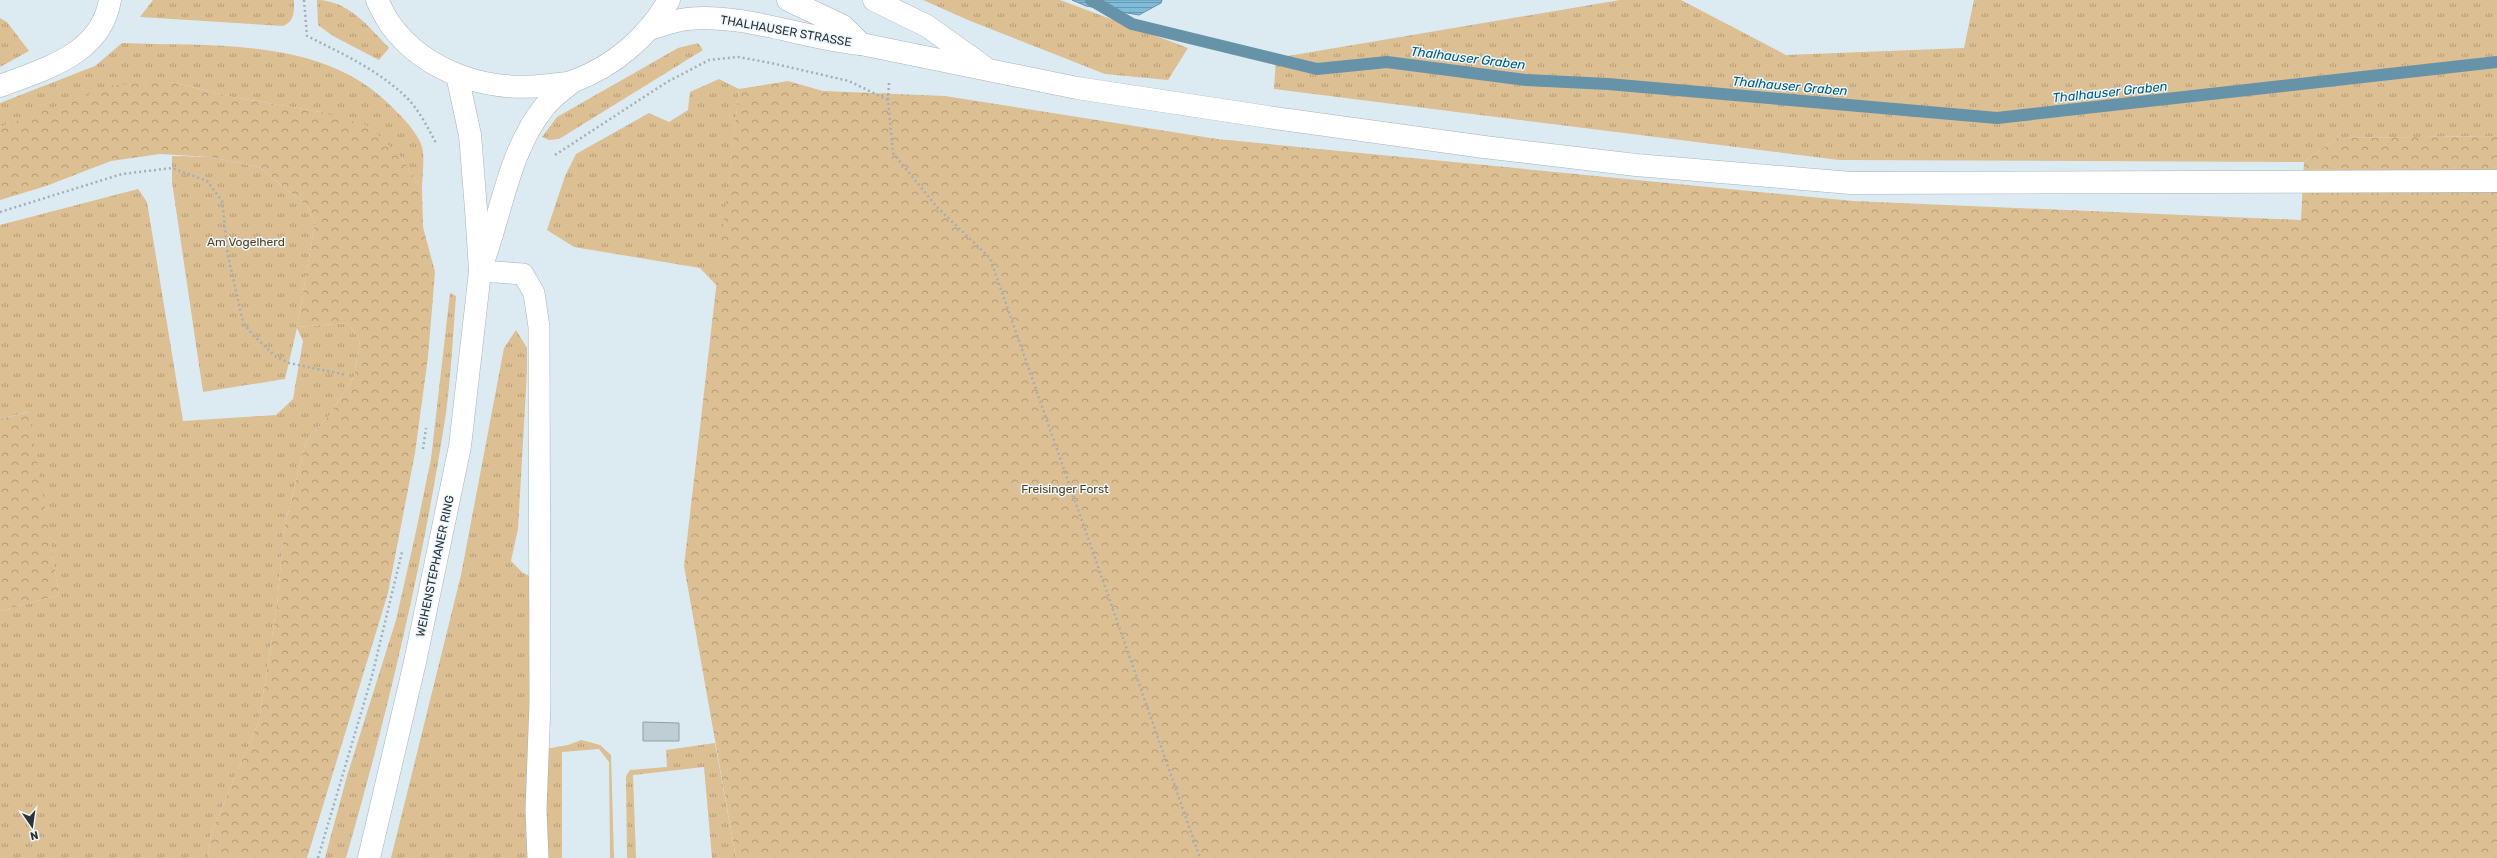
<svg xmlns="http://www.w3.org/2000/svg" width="2497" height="858" font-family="Rubik,sans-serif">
	<defs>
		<pattern id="grass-tufts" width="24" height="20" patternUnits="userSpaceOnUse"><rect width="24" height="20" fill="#dcbf92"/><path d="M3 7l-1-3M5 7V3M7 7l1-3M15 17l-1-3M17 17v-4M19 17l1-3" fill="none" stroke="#b39c78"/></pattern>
		<pattern id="forest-crowns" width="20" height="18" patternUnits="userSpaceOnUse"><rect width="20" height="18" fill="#dcbf92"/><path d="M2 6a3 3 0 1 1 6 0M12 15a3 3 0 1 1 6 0" fill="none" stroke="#b39c78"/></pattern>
		<pattern id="water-rules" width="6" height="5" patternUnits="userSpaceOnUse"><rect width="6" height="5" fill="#7ebcd9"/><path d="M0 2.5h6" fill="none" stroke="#6899b1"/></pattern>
	</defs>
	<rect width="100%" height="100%" fill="#dcebf2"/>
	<g fill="url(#grass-tufts)">
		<path d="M153 0H294C294 11 295 21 283 26L140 17Z"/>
		<path d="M317 0C348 0 369 27 389 48L379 60 333 36 318 25Z"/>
		<polygon points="923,0 1060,0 1188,48 1168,80 1105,74 968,20"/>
		<polygon points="1620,0 1681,0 1786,55 1964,48 1974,0 2497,0 2497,136 2337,138 2304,162 1839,160 1274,89 1276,58"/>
		<polygon points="0,18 7,22 29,51 0,67"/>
		<path d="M122 43C214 47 324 36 393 108 403 118 418 133 422 147 425 156 422 179 422 189L401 157 321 112 233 97 171 82 30 117 0 127V103L95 66Z"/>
		<polygon points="698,43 703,50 559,139 549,140 542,137 557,117 678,48"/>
		<polygon points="719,79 739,89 717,286 700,268 574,247 547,230 565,176 576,154 649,113 669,122 688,110 690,92"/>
		<polygon points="172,156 210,157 259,167 307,206 315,223 297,327 348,323 360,340 354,376 329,416 306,441 284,529 277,605 259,721 211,833 208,858 0,858 0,611 59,595 28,412 0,419 0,225 138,189 147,202 183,421 276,415 293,399 303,341 297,328 285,379 203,392 172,182"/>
		<path d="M450 293 456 296C453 335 451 375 446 413 423 564 388 712 346 858H325L347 776 396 620 415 536 431 459Z"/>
		<polygon points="516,330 527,348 527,371 518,529 511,561 523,573 535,578 530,858 391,858 461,575 504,348"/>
		<polygon points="581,740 600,745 611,755 614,858 610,858 609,762 599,749 562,752 562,858 548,858 545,819 545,749 568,745"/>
		<polygon points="715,743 736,858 712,858 704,767 633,775 636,858 627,858 626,776 630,770 667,767 666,750"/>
	</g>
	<g fill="url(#forest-crowns)">
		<polygon points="788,81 823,91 945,96 1217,139 1853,201 2301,220 2304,162 2337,138 2497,136 2497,858 736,858 684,566 739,89"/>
		<polygon points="171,82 233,97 321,112 369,126 401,157 422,189 423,227 435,272 428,357 415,453 388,593 307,858 208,858 211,833 259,721 277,605 284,529 306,441 329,416 354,376 360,340 348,323 297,327 315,223 307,206 259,167 210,157 160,154 111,161 46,186 0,200 0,127 113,85"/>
		<polygon points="29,412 59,595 0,611 0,419"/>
	</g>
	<polygon fill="url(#water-rules)" stroke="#6693a8" points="1072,0 1162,0 1161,3 1139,15 1086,6"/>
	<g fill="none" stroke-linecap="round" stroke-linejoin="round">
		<polyline stroke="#6693a8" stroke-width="12" points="1091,0 1132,24 1317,69 1387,62 1526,80 1608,84 1997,118 2497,62"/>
	</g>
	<polygon fill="#bfced5" stroke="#919fa6" points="643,722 679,723 679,741 643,741"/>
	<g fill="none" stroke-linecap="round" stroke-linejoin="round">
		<g stroke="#a5b3ba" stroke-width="22">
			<polyline id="service" points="480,271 523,274 534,293 539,327 540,703 536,810 538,858"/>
		</g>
		<g stroke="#a5b3ba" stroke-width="23">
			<path id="minor" d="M0 86C44 69 101 55 110 0"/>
		</g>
		<g stroke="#a5b3ba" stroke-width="23">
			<g id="secondary">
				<path d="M377 0C381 8 385 17 390 24 426 74 491 93 550 85 557 84 566 84 574 81 614 66 648 37 669 0"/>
				<polyline points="788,0 843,26 861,44"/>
				<polyline points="874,0 927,26 983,66"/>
				<path d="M649 29C661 26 675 20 687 19 744 13 805 39 861 44L1077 88 1268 117 1484 147 1636 165 1851 183 2497 181"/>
				<path d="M483 262C502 211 509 150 545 106 552 97 564 89 572 82"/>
				<polyline points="369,858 415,662 460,446 477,298 480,271 476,209 470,135 457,75"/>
			</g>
		</g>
		<g stroke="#a3afb5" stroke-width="2.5" stroke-dasharray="2 3" stroke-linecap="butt">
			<path d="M304 0 307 36C341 53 376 69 404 95 418 108 427 126 436 143"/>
			<polyline points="889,83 888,100 893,153 937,207 990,258 1200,858"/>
			<polyline points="555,155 667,82 709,60 738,57 771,63 849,81 888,100"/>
			<polyline points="0,212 122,174 172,168 207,181 222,201 228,256 243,322 252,334 275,356 289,363 346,375"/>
			<polyline points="423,449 426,428"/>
			<polyline points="318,858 372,676 402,552"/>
		</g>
		<use href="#service" stroke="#fff" stroke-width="21"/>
		<use href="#minor" stroke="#fff" stroke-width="22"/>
		<use href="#secondary" stroke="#fff" stroke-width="22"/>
	</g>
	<g text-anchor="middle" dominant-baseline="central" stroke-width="3" stroke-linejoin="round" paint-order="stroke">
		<g font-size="12" fill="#2d3235" stroke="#ebf7fd">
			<text transform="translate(786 31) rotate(10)">THALHAUSER STRASSE</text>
			<text transform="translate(435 566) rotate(-78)">WEIHENSTEPHANER RING</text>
		</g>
		<g font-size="12" fill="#563f17" stroke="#ebf7fd">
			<text x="246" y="242">Am Vogelherd</text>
			<text x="1065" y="489">Freisinger Forst</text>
		</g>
		<g font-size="13" font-style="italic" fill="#055b78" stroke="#ebf7fd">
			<text transform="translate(1468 58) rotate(7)">Thalhauser Graben</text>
			<text transform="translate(1790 86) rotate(5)">Thalhauser Graben</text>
			<text transform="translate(2110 92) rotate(-6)">Thalhauser Graben</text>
		</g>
	</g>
	<g transform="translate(32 826) rotate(167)" stroke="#ebf7fd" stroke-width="3" paint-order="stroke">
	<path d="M0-3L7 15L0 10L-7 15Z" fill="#2d3235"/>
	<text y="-6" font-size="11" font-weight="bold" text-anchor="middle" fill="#2d3235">N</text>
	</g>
</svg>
